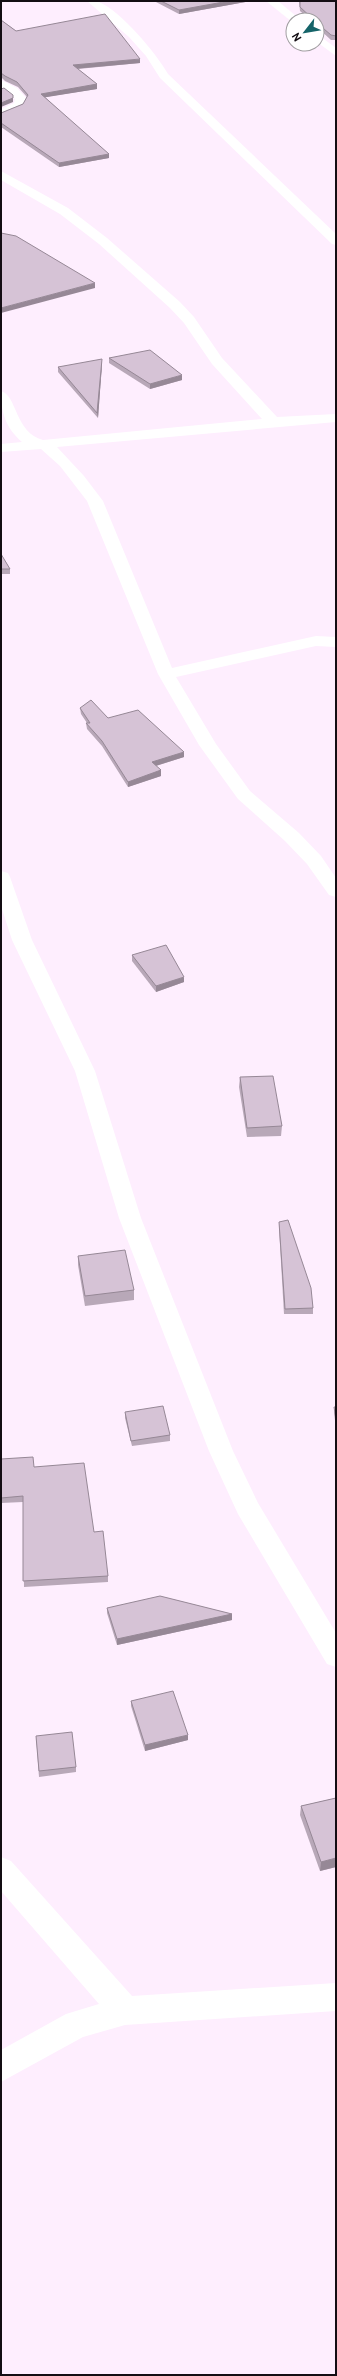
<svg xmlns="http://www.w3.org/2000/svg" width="337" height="2376" font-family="Overpass,sans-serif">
	<rect width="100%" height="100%" fill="#feeefe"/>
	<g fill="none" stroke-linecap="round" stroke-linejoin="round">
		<g fill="#fff" fill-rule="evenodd">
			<path d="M87 1C91 1 96 0 99 2 122 12 156 53 168 74L336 234V245L332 244 160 78 146 56 129 37Z"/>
			<polygon points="266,1 278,1 301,20 293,20 292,22"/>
			<polygon points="317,34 336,48 336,56 317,42"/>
			<polygon points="1,80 17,88 27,99 23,107 1,116 1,109 14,103 15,99 1,88"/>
			<path d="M1 171 68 208 107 238 180 302 194 317 222 358 277 417 336 414V422L57 447 84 476 103 501 172 668 316 636 336 637V647L316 646 176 677 216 744 250 791 299 833 321 856 336 878V897L329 895 307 864 285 841 238 799 199 745 158 674 87 501 60 466 41 449 1 452V444L22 442C5 427 1 412 1 391 17 395 15 433 43 440L262 419 212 364 184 323 170 308 99 244 60 214 1 180Z"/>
			<polygon points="1,871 8,873 10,877 32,940 95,1071 141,1218 233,1451 258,1503 336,1633 336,1667 327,1664 238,1514 209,1451 119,1218 75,1071 12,940 1,906"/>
			<polygon points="1,1857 11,1861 132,1996 336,1983 336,2011 125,2025 83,2037 1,2082 1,2050 66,2014 99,2004 1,1891"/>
		</g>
	</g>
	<g fill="#b8a8b8">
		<polygon points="154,1 251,1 179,14"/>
		<polygon points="299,1 336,1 336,40 331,40 317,27 317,20 310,20 300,11"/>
		<polygon points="1,20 16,31 140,63 78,69 97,84 97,89 45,97 109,158 59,167 1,127 1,113 23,104 27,97 18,87 5,81 1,77"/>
		<polygon points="109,358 182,380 150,389 109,363"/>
		<polygon points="102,364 98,418 58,372 58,367"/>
		<polygon points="1,554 10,569 10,574 1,574"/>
		<polygon points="80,708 108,718 184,757 156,766 161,770 161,776 128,787 102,746 87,729 86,723 87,723 81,714"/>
		<polygon points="132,955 184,982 156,992 132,961"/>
		<polygon points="240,1077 282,1126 281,1136 247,1137 239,1087"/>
		<polygon points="279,1222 313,1308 313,1314 284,1314 279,1228"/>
		<polygon points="78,1256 134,1290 134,1300 85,1306 78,1265"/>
		<polygon points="334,1407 336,1407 336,1428 334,1413"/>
		<polygon points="125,1412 170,1435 170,1441 132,1446 125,1418"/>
		<polygon points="1,1459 34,1467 94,1532 108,1576 108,1582 24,1587 23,1502 1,1503"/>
		<polygon points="107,1608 232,1614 232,1620 117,1645 107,1613"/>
		<polygon points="131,1701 188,1740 145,1751 131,1706"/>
		<polygon points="36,1736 76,1767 76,1772 39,1777"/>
		<polygon points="336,1798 336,1867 320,1871 300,1815 301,1806"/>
	</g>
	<g fill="#968896">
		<polygon points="229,1 251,1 179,14 179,10"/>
		<polygon points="140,59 140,63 73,69 73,65"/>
		<polygon points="97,84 97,89 41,98 41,94"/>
		<polygon points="13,95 13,102 1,107 1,103"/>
		<polygon points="109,154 109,158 59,167 59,163"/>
		<polygon points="95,283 95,288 1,313 1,308"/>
		<polygon points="102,359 102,364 98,418 97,413"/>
		<polygon points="182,375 182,380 150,389 150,384"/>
		<polygon points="184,752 184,757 152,767 152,762"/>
		<polygon points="161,770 161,776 128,787 128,782"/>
		<polygon points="184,977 184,982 156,992 156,986"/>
		<polygon points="232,1614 232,1620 117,1645 117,1639"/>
		<polygon points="188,1735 188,1740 145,1751 145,1745"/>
		<polygon points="336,1858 336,1867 320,1871 321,1862"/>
	</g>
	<g fill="#d6c3d6" stroke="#968896">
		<polygon points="161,1 229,1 179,10"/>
		<polygon points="300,1 336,1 336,36 331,35 317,23 317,20 314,20 300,7"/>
		<polygon points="105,14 140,59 73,65 97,84 41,94 109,154 59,163 1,123 1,113 23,104 28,95 17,82 5,76 1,73 1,20 16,31"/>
		<polygon points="4,88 13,95 13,98 1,103 1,89"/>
		<polygon points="1,233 16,236 95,283 1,308"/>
		<polygon points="150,350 182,375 150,384 109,358"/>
		<polygon points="102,359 97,413 58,367"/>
		<polygon points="1,554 10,569 1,569"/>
		<polygon points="91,700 108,718 138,710 184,752 152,762 161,770 128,782 102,741 86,723 90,723 80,708"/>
		<polygon points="166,945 184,977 156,986 132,955"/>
		<polygon points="273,1076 282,1126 247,1128 240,1077"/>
		<polygon points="288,1220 311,1288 313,1308 285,1309 279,1222"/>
		<polygon points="125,1250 134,1290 85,1296 78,1256"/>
		<polygon points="163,1406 170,1435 131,1441 125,1412"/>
		<polygon points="334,1407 336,1407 336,1419"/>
		<polygon points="33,1457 34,1467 84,1463 94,1532 103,1531 108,1576 23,1581 23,1496 1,1498 1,1459"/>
		<polygon points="160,1596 232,1614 117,1639 107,1608"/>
		<polygon points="173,1691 188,1735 145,1745 131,1701"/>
		<polygon points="72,1732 76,1767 39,1771 36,1736"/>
		<polygon points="336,1798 336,1858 321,1862 301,1806"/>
	</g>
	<rect width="337" height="2376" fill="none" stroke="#130d13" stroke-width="4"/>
	<g transform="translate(305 32) rotate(239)"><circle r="19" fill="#ffffff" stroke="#a19ea1"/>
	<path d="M0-3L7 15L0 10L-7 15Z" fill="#156469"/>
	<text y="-6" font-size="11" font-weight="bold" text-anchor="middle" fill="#130d13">N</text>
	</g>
</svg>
